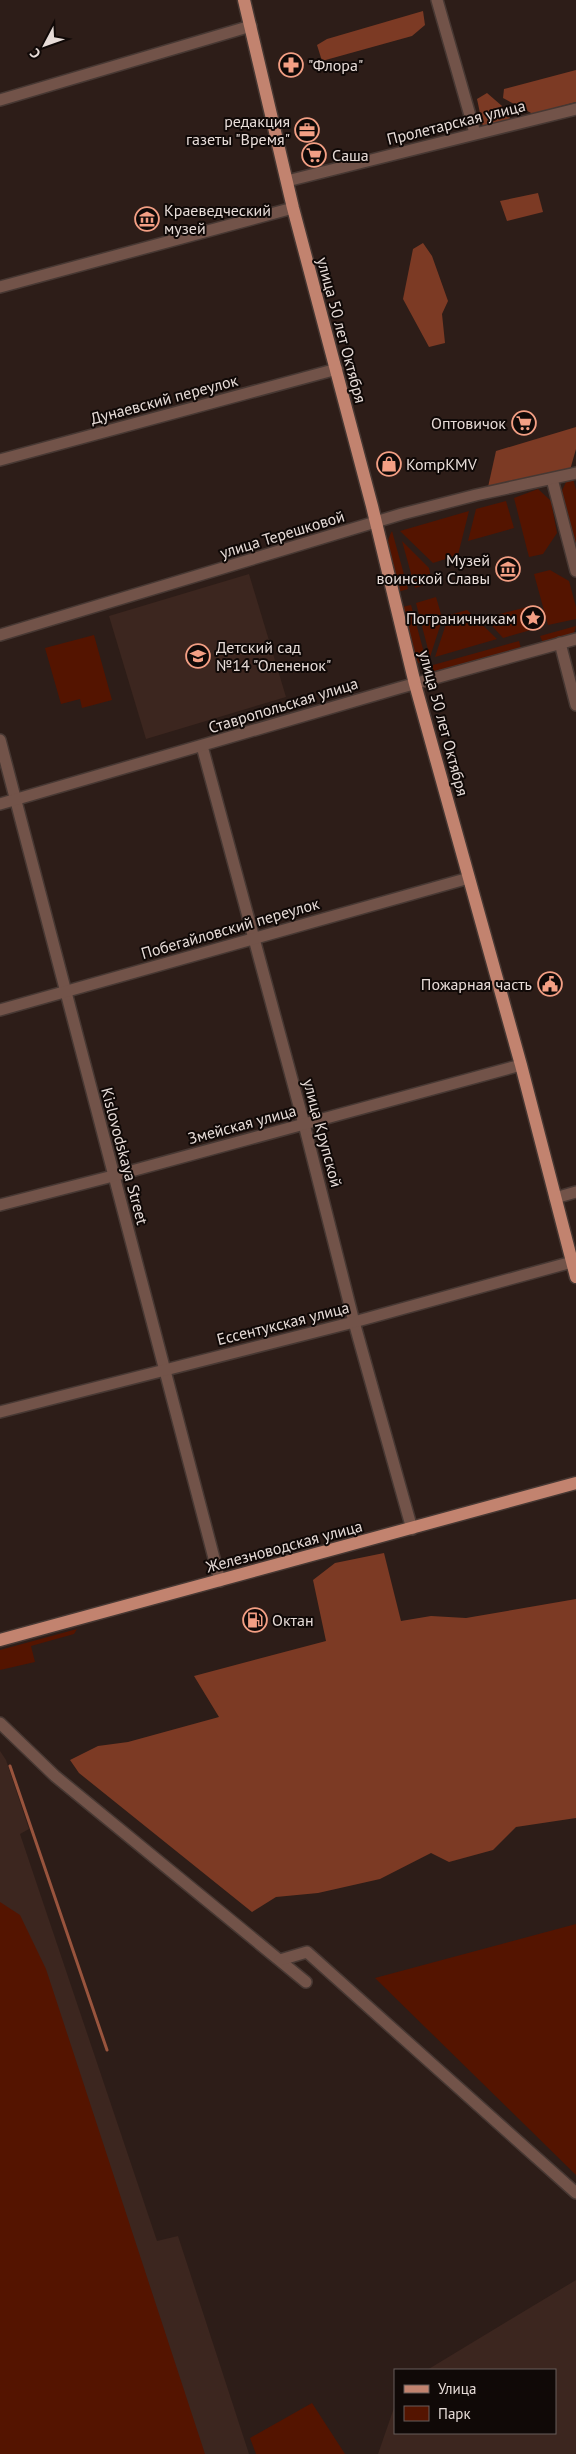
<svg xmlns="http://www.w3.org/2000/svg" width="576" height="2454" font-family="'PT Sans',sans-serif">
	<rect width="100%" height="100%" fill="#2d1d18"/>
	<g fill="#3c261f">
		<polygon points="249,574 286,697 146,739 109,616"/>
		<polygon points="0,1751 6,1760 29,1829 20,1834 157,2241 178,2236 249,2454 0,2454"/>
		<polygon points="576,2280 576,2454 378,2454 395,2405 395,2433 555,2433 555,2370 427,2370"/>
	</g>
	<g fill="#541400">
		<polygon points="573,479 576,490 576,542 571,543 559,497 566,482"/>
		<polygon points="538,489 551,501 557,533 543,554 529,557 514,498"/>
		<polygon points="506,501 514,528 468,541 476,509"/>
		<polygon points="469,511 458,555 433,563 400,531"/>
		<path d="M392 531 408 589 398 592C393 574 381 549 392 531Z"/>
		<polygon points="402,541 429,568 432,583 415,588"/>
		<polygon points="550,570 569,581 576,607 576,619 548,625 534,574"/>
		<polygon points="436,597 441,614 444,614 430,657 416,603"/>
		<polygon points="411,605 426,660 418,663 402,607"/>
		<polygon points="534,605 541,627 503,638 485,618"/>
		<polygon points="467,610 497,639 435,657 449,615"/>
		<polygon points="576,626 574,633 543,643 540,636"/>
		<polygon points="94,635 112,700 82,708 80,699 61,704 45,648"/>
		<polygon points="519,641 521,648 433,673 433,665"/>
		<polygon points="77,1629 74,1634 31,1646 35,1662 0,1670 0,1650"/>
		<polygon points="0,1902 20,1915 46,1969 205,2454 0,2454"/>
		<polygon points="576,1924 576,2175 375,1978"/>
		<polygon points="312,2403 345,2454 256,2454 250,2438"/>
	</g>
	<g fill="#7c3a24">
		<polygon points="423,11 425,25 412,36 322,61 317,45 327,39"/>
		<polygon points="576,70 576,102 533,114 503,98 504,89"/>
		<polygon points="487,93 509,112 510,120 483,127 477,99"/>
		<polygon points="538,193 543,212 507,221 500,201"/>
		<polygon points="423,243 432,256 448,301 442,314 445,343 429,347 403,299 413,249"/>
		<polygon points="576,427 576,449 570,470 488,487 496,451"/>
		<polygon points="384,1553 401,1621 431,1616 466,1618 576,1599 576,1818 516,1827 493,1850 449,1862 431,1853 380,1879 318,1893 276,1897 252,1912 79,1773 70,1760 98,1746 128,1742 219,1717 194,1676 326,1641 313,1580 335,1563"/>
	</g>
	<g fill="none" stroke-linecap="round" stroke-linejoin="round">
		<polyline stroke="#99543d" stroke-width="3" points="10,1766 107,2050"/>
		<g stroke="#473833" stroke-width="14">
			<g id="minor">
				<polyline points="437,0 475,133"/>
				<polyline points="0,100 251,26"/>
				<polyline points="287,181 576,109"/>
				<polyline points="0,287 293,208"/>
				<polyline points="0,460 337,369"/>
				<polyline points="552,479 576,571"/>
				<polyline points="0,635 402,514 476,495 576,473"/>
				<polyline points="560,643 576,705"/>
				<polyline points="0,740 220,1581"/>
				<polyline points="202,746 304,1124 354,1322 412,1529"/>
				<polyline points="0,804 399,688 576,639"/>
				<polyline points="0,1010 469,878"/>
				<polyline points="555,1198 576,1192"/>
				<polyline points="0,1205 113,1176 521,1065"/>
				<polyline points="0,1412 354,1322 572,1262"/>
				<polyline points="0,1723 55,1776 306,1982"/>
				<polyline points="280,1960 307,1952 576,2193"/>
			</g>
		</g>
		<g stroke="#473833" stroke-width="15">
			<g id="major">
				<polyline points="244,0 293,208 372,506 415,684 521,1065 576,1277"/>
				<polyline points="0,1640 576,1483"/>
			</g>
		</g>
		<use href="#minor" stroke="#725349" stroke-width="11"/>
		<use href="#major" stroke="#c2836f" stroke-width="12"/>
	</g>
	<defs>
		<g id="pharmacy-ring" transform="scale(1.25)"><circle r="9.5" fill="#100907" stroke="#f39f84" stroke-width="1.5"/><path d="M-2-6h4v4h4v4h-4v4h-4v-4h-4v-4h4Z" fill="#f39f84"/></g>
		<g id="office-ring" transform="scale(1.25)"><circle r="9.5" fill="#100907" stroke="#f39f84" stroke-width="1.5"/><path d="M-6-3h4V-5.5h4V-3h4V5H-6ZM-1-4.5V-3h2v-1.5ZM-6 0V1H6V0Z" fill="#f39f84"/></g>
		<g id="supermarket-ring" transform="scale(1.25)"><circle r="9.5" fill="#100907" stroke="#f39f84" stroke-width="1.5"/><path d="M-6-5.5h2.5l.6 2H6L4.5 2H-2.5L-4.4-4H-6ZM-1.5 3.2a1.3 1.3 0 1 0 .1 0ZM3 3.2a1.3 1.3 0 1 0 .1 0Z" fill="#f39f84"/></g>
		<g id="museum-ring" transform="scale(1.25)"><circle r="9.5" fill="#100907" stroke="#f39f84" stroke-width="1.5"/><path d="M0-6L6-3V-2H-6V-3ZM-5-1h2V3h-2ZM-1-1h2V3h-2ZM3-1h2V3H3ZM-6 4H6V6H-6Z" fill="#f39f84"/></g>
		<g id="shop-ring" transform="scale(1.25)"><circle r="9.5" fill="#100907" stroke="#f39f84" stroke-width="1.5"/><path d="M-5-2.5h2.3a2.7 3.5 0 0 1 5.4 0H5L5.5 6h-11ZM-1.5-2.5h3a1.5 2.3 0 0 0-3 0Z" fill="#f39f84"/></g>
		<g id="sight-ring" transform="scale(1.25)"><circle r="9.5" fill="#100907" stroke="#f39f84" stroke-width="1.5"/><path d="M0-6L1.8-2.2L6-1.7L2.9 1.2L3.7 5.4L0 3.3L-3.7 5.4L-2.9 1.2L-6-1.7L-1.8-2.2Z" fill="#f39f84"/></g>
		<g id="school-ring" transform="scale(1.25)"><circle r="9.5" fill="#100907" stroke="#f39f84" stroke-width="1.5"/><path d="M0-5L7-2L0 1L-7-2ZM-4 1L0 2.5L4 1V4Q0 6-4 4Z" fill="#f39f84"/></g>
		<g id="civic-ring" transform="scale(1.25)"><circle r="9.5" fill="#100907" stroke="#f39f84" stroke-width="1.5"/><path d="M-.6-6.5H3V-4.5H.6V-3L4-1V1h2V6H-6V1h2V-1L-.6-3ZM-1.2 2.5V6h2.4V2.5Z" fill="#f39f84"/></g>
		<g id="fuel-ring" transform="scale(1.25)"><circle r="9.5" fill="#100907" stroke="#f39f84" stroke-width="1.5"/><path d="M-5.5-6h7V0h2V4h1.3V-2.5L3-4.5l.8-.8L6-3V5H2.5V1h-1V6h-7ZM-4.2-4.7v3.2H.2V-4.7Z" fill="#f39f84"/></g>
	</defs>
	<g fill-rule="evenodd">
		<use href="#pharmacy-ring" x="291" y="65"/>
		<use href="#office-ring" x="307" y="130"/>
		<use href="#supermarket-ring" x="314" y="155"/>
		<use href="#museum-ring" x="147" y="219"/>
		<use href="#supermarket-ring" x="524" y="423"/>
		<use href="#shop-ring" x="389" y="464"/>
		<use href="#museum-ring" x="508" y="569"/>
		<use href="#sight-ring" x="533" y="618"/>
		<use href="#school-ring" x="198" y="656"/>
		<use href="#civic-ring" x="550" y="984"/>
		<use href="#fuel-ring" x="255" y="1620"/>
	</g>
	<g text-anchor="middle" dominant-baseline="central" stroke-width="4" stroke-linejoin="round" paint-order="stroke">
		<g font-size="16" fill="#e7dcd8" stroke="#100907" text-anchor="start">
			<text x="308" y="65">"Флора"</text>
			<text x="290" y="121" text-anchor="end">редакция<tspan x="290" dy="18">газеты "Время"</tspan></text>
			<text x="332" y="155">Саша</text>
			<text x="164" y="210">Краеведческий<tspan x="164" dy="18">музей</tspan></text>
			<text x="506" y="423" text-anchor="end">Оптовичок</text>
			<text x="406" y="464">KompKMV</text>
			<text x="490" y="560" text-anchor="end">Музей<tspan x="490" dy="18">воинской Славы</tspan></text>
			<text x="516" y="618" text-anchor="end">Пограничникам</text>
			<text x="216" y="647">Детский сад<tspan x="216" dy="18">№14 "Олененок"</tspan></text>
			<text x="532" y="984" text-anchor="end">Пожарная часть</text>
			<text x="272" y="1620">Октан</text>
		</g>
		<g font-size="16" fill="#e7dcd8" stroke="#100907">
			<text transform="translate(456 122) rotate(-14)">Пролетарская улица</text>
			<text transform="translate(342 330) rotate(75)">улица 50 лет Октября</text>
			<text transform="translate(164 399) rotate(-15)">Дунаевский переулок</text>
			<text transform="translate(282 534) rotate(-17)">улица Терешковой</text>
			<text transform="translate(283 705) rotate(-17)">Ставропольская улица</text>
			<text transform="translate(444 723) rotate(75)">улица 50 лет Октября</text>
			<text transform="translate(230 928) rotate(-16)">Побегайловский переулок</text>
			<text transform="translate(242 1124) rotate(-15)">Змейская улица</text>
			<text transform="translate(323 1133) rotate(75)">улица Крупской</text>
			<text transform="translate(125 1156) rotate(75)">Kislovodskaya Street</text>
			<text transform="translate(283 1323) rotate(-14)">Ессентукская улица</text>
			<text transform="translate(284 1546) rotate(-15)">Железноводская улица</text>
		</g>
	</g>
	<rect x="394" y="2369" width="162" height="65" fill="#100907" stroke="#665d5b"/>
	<rect x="404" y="2385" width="25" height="8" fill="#c2836f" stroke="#665d5b"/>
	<text x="438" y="2394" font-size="15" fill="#e7dcd8">Улица</text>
	<rect x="404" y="2406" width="25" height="15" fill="#541400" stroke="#665d5b"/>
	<text x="438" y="2419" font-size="15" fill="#e7dcd8">Парк</text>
	<g transform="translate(45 45) rotate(229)" stroke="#100907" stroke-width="4" paint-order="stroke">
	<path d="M0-4L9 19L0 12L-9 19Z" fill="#e7dcd8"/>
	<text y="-8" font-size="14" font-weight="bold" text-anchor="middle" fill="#e7dcd8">С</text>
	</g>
</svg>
